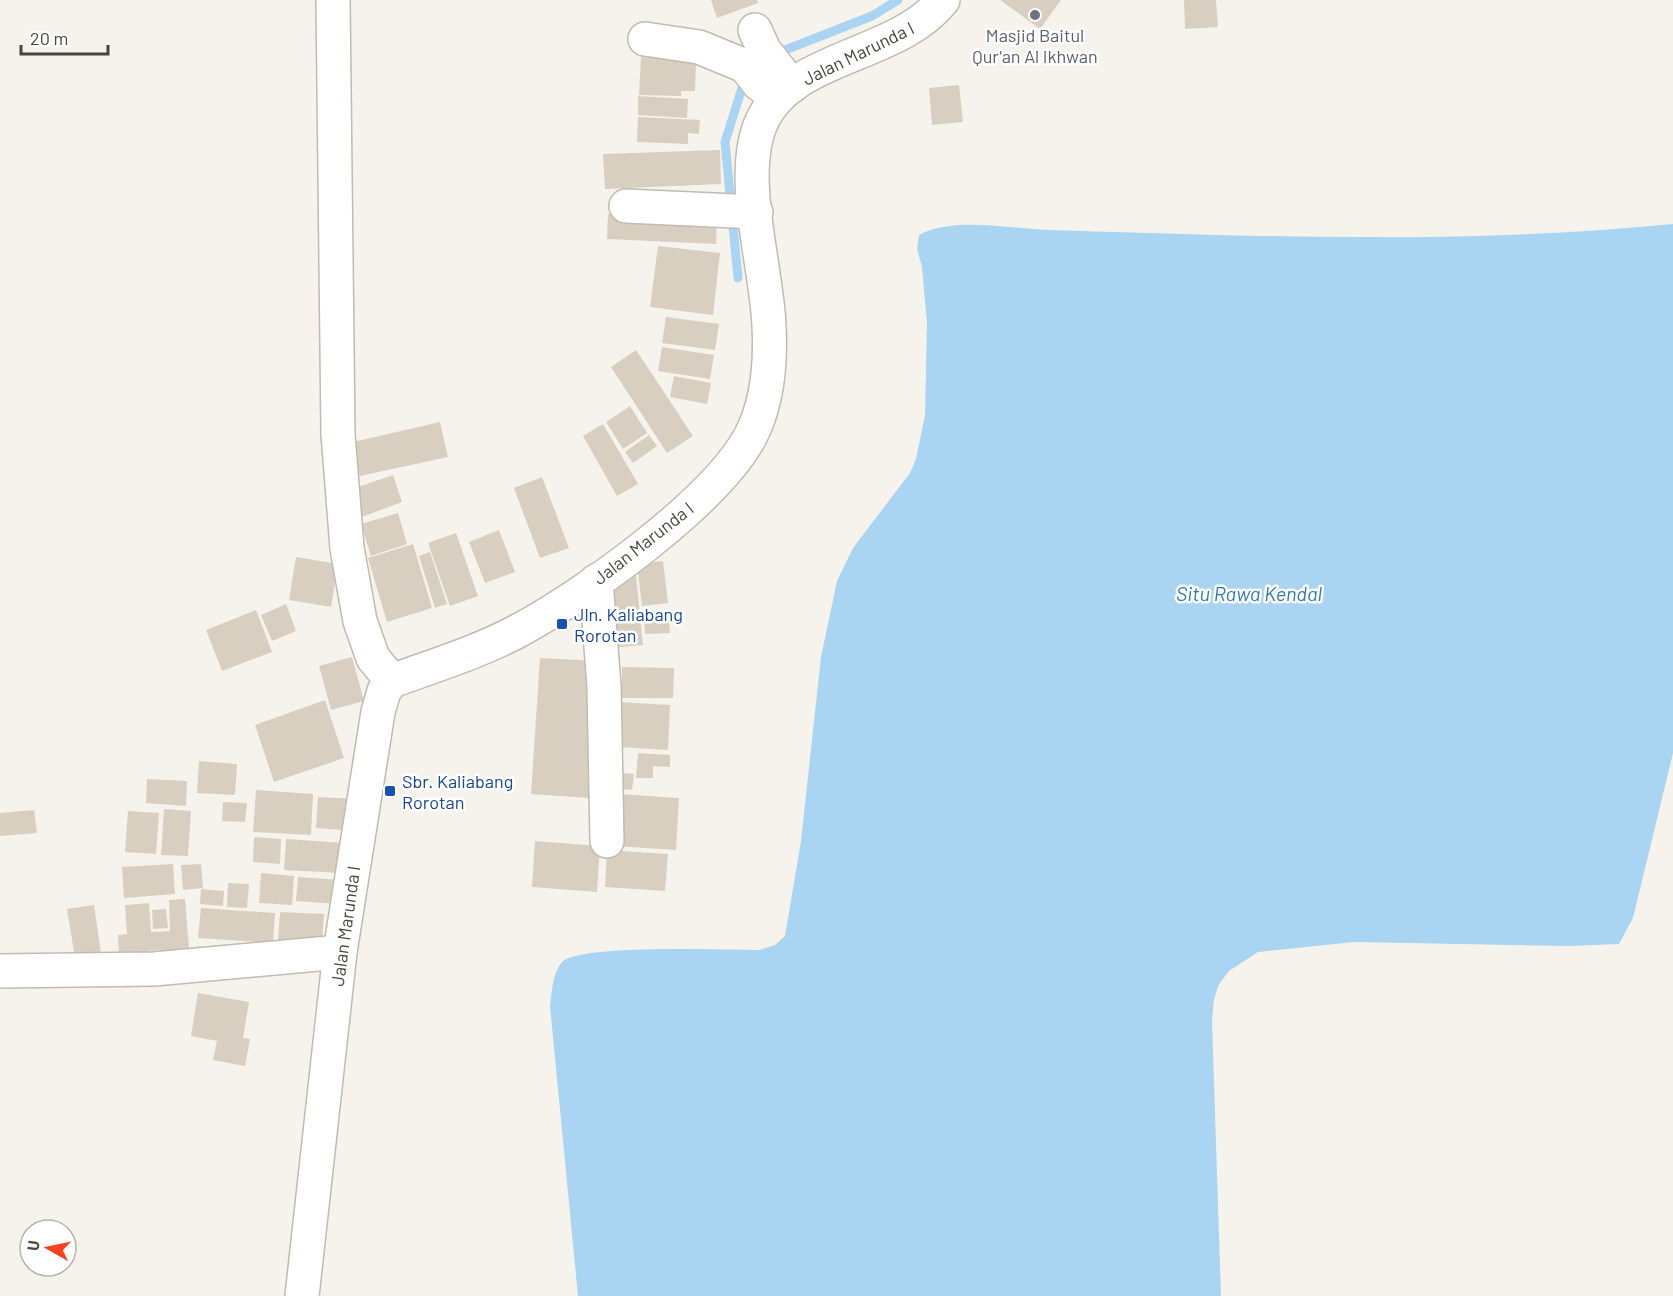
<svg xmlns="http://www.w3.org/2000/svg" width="1673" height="1296" font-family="Barlow,sans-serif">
	<rect width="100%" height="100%" fill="#f6f3ec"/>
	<path fill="#a9d4f2" d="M1673 224V753L1633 918 1619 944 1570 946 1354 942 1258 952 1229 971 1219 984 1214 999 1212 1021 1221 1296H578L550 1006C552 992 552 974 562 962 579 944 728 950 760 950L775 945 785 936 801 841 821 657 837 581 853 548 910 473 916 459 925 415 927 323 922 267 917 249 919 235C954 216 1010 229 1048 230 1153 233 1257 237 1361 237 1465 238 1569 234 1673 224Z"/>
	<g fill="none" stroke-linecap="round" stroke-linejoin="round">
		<g stroke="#a9d4f2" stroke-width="9">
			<polyline points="775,57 780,52 872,16 898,0"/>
			<polyline points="738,278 725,142 742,88 750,81"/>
		</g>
	</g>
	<g fill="#d8cfc1">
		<polygon points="711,0 757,0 758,3 717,18"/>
		<polygon points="1000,0 1061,0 1040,29"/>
		<polygon points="1184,0 1216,0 1218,27 1185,29"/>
		<polygon points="641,57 696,60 695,91 681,91 681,96 639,95"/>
		<polygon points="959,85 963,122 932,125 929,88"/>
		<polygon points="638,96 688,99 687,118 638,115"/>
		<polygon points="638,117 700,120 699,134 688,133 688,144 637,142"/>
		<polygon points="720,150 721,184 605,189 603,154"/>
		<polygon points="608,214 717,219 716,244 607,239"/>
		<polygon points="658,246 720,253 713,315 650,307"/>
		<polygon points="666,317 719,324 715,350 662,343"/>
		<polygon points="662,347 714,355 710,379 658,371"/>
		<polygon points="636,350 693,436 667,453 611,367"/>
		<polygon points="674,376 711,383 707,404 670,397"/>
		<polygon points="630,406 647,433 623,449 606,422"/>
		<polygon points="440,422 448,457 360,476 353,442"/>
		<polygon points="603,424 638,484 617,496 583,436"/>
		<polygon points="649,435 657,446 633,463 625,452"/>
		<polygon points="393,475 402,502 359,518 349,490"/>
		<polygon points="542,477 569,548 540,558 514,488"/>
		<polygon points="398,513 407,544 371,556 361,524"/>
		<polygon points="499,530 515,572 485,583 469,542"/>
		<polygon points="456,533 478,596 450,606 428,543"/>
		<polygon points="413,544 432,608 387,622 368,558"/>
		<polygon points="430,552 447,604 435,608 419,556"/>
		<polygon points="296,557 338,564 331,607 289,600"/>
		<polygon points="663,561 668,603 642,606 637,564"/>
		<polygon points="636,575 643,645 610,648 604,578"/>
		<polygon points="286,604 296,631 272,641 261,615"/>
		<polygon points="256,610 272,652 222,671 206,630"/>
		<polygon points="668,610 670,633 645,634 644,611"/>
		<polygon points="352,657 364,701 331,710 319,666"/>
		<polygon points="540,658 598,661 589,798 531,794"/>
		<polygon points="622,667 674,668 673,698 622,698"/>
		<polygon points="325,700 344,758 274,782 255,725"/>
		<polygon points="620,702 670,705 668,750 618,747"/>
		<polygon points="638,753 670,755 670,767 653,766 653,778 636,778"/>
		<polygon points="199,761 237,764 235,795 197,793"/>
		<polygon points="622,773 634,774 632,790 620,789"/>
		<polygon points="147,779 187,781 186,806 146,803"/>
		<polygon points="256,790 313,794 311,835 253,832"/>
		<polygon points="618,794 679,798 676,850 615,846"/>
		<polygon points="318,797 357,799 356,831 316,828"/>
		<polygon points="223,802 247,803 245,822 222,821"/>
		<polygon points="164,809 191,811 188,856 161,855"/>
		<polygon points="34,810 37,833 0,836 0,813"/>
		<polygon points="128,811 159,813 156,854 125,852"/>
		<polygon points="254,837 281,839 280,864 253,862"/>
		<polygon points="286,839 344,843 342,873 284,870"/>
		<polygon points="535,841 600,846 597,892 532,887"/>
		<polygon points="607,850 668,854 665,891 605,887"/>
		<polygon points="173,864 175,894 124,898 122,867"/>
		<polygon points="201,864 203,888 183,890 181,865"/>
		<polygon points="261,873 294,876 292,905 259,903"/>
		<polygon points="298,877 341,880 339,904 296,901"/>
		<polygon points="228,883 249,884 247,908 227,907"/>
		<polygon points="201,889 224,891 223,906 200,904"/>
		<polygon points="185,899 189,948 182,949 183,959 161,961 160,950 148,951 149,964 126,966 125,953 119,953 118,935 127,934 125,905 149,903 151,932 170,931 169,900"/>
		<polygon points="94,905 102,960 76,964 67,909"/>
		<polygon points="201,908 275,913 273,943 198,938"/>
		<polygon points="166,909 168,928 153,929 152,910"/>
		<polygon points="280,912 324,914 322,943 278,940"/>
		<polygon points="198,993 249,1002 243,1038 250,1039 245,1066 213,1060 217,1041 191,1036"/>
	</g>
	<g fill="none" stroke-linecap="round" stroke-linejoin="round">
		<g stroke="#c2bbae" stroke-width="36">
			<g id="minor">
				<polyline points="333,0 338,434 347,548 360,621 373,658 392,681"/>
				<polyline points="755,30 764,50 792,86"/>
				<polyline points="645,39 699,47 745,66 759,84 777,97"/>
				<polyline points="626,206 756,212"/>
				<polyline points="596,581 604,686 607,841"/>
				<polyline points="0,971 154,969 340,952"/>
				<path d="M302 1296 340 952 378 712 384 691 392 681C433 666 478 652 516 632 584 596 714 503 750 437 768 403 771 364 769 326 767 267 737 175 762 121 793 54 897 58 943 0"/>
			</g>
		</g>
		<use href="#minor" stroke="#fff" stroke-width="33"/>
	</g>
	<circle fill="#6b7280" stroke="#fff" stroke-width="2" cx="1035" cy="15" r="6"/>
	<g fill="#1a4fb4" stroke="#fff" stroke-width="2">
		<rect x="556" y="618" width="12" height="12" rx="3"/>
		<rect x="384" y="785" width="12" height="12" rx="3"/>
	</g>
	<g text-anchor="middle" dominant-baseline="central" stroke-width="5" stroke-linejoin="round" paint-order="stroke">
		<g font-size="18" fill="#5b616d" stroke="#fff">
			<text x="1035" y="35">Masjid Baitul<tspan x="1035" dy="21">Qur'an Al Ikhwan</tspan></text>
		</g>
		<g font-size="18" fill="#4b4439" stroke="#fff">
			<text transform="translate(858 53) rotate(-26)">Jalan Marunda I</text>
			<text transform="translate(643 543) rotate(-38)">Jalan Marunda I</text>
			<text transform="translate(345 926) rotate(-82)">Jalan Marunda I</text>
		</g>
		<g font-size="18" fill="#164399" stroke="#fff" text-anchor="start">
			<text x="574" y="614">Jln. Kaliabang<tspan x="574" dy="21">Rorotan</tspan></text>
			<text x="402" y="781">Sbr. Kaliabang<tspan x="402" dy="21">Rorotan</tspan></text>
		</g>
		<g font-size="20" font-style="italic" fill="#2e7ab2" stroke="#fff">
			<text x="1249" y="593">Situ Rawa Kendal</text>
		</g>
	</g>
	<g transform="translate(48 1248) rotate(279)"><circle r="28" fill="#ffffff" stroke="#b7b4b0" stroke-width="1.5"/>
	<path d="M0-4.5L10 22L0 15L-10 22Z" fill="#fc3f1d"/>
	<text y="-9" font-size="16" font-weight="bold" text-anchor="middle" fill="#4b4439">U</text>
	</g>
	<path d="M21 45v9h87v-9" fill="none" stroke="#4b4439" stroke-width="3"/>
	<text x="30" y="45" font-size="18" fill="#4b4439" stroke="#ffffff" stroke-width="4.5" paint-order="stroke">20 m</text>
</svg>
